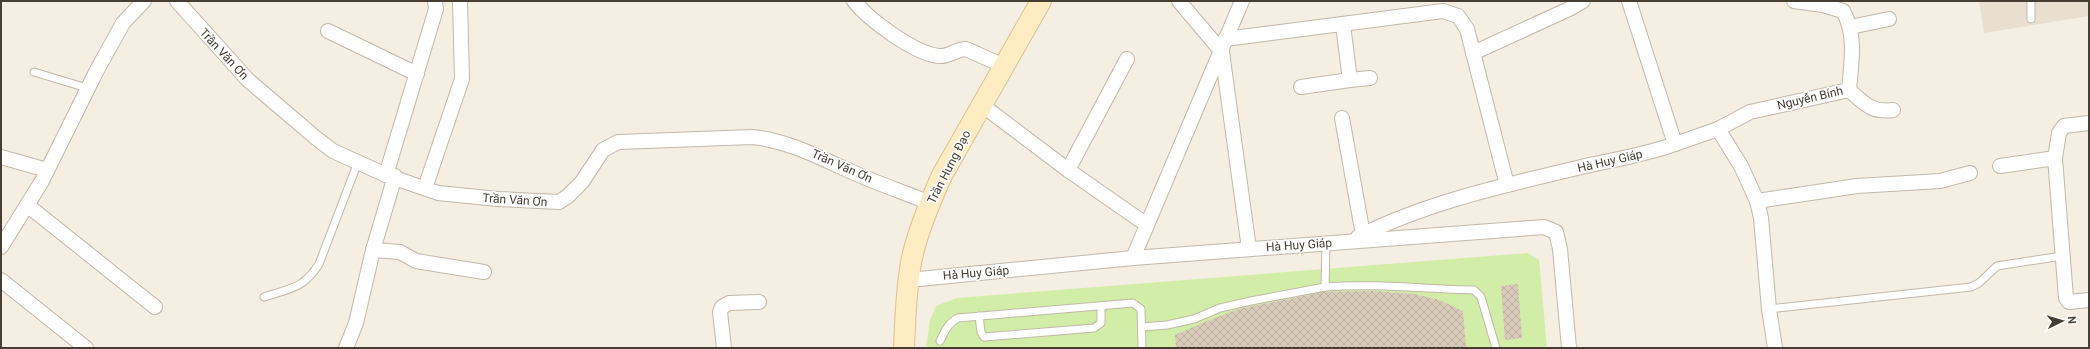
<svg xmlns="http://www.w3.org/2000/svg" width="2090" height="349" font-family="Roboto,sans-serif">
	<defs>
		<pattern id="building-cross-hatch" width="8" height="8" patternUnits="userSpaceOnUse"><rect width="8" height="8" fill="#d9cbba"/><path d="M0 0l8 8M0 8l8-8" fill="none" stroke="#bcafa0"/></pattern>
	</defs>
	<rect width="100%" height="100%" fill="#f4eee3"/>
	<polygon fill="#e8dfd1" points="1979,1 2089,1 2089,16 1984,33"/>
	<polygon fill="#d2eda7" points="1528,253 1539,260 1547,348 926,348 930,320 936,306 957,298"/>
	<g fill="url(#building-cross-hatch)">
		<polygon points="1518,284 1522,338 1505,340 1501,286"/>
		<polygon points="1372,291 1414,294 1440,300 1463,311 1466,348 1176,348 1175,335 1207,321 1239,309 1323,292"/>
	</g>
	<g fill="none" stroke-linecap="round" stroke-linejoin="round">
		<g stroke="#c3b8a8" stroke-width="9">
			<g id="lane">
				<polyline points="2031,1 2031,19"/>
				<polyline points="34,72 87,88"/>
				<path d="M1326 243 1325 287C1374 283 1424 289 1474 290L1481 297 1496 348"/>
				<path d="M264 297C291 288 303 289 319 264L358 162"/>
				<polyline points="1769,309 1971,287 1979,283 1997,266 2062,256"/>
				<polyline points="979,316 981,332 984,337 1094,328 1101,323 1101,306"/>
				<polyline points="1142,327 1167,325 1194,319 1220,308 1251,301 1325,287"/>
				<path d="M940 341C945 331 948 323 958 318L1133 303 1141 309 1142 348"/>
			</g>
		</g>
		<g stroke="#c3b8a8" stroke-width="16">
			<g id="street">
				<path d="M177 1 248 80 316 138 333 151 386 175 438 193 498 199 559 202 568 196 582 182 603 150 618 142 753 137C789 141 818 157 850 171 876 183 903 192 930 203"/>
				<path d="M854 1C869 20 915 54 939 56 949 57 956 49 966 49L1004 66"/>
				<polyline points="1179,1 1222,52 1249,249"/>
				<path d="M1629 1 1675 144 1718 129 1750 112 1849 90C1851 65 1857 35 1843 11L1823 5 1794 1"/>
				<polyline points="1850,27 1889,19"/>
				<polyline points="328,31 417,74"/>
				<polyline points="1225,39 1443,11 1458,16 1467,29 1507,185"/>
				<polyline points="1473,53 1569,9 1583,1"/>
				<polyline points="1350,80 1370,78"/>
				<polyline points="1301,87 1350,80 1343,25"/>
				<path d="M1849 90C1864 103 1871 113 1893 110"/>
				<polyline points="982,105 1068,170 1147,225"/>
				<polyline points="1342,118 1363,235"/>
				<polyline points="2089,123 2064,126 2059,133 2055,158 2066,298 2069,302 2089,300"/>
				<polyline points="1718,129 1741,166 1757,201 1761,218 1769,309 1775,348"/>
				<polyline points="1,157 47,170"/>
				<polyline points="2000,166 2055,158"/>
				<polyline points="1068,170 1127,59"/>
				<polyline points="386,175 436,9 435,1"/>
				<polyline points="425,188 462,79 460,1"/>
				<polyline points="1757,201 1857,186 1940,181 1970,173"/>
				<polyline points="27,205 155,307"/>
				<path d="M1358 237C1427 202 1506 185 1581 167 1612 160 1645 155 1675 144"/>
				<polyline points="1,247 42,181 96,72 123,23 144,1"/>
				<polyline points="373,250 400,252 416,261 484,272"/>
				<polyline points="1133,258 1242,1"/>
				<polyline points="1,280 86,348"/>
				<polyline points="909,280 1133,258 1544,227 1556,232 1560,249 1569,348"/>
				<polyline points="346,348 356,323 373,250 395,176"/>
				<polyline points="724,348 720,312 722,307 729,303 759,302"/>
			</g>
		</g>
		<g stroke="#dbc290" stroke-width="22">
			<path id="secondary" d="M904 348C905 320 906 291 911 263 916 235 930 203 941 177L1041 1"/>
		</g>
		<use href="#lane" stroke="#fff" stroke-width="7"/>
		<use href="#street" stroke="#fff" stroke-width="14"/>
		<use href="#secondary" stroke="#ffecc2" stroke-width="20"/>
	</g>
	<g text-anchor="middle" dominant-baseline="central" stroke-width="3.5" stroke-linejoin="round" paint-order="stroke">
		<g font-size="12" fill="#463d33" stroke="#fff">
			<text transform="translate(224 54) rotate(47)">Trần Văn Ơn</text>
			<text transform="translate(1810 98) rotate(-13)">Nguyễn Bính</text>
			<text transform="translate(1610 161) rotate(-13)">Hà Huy Giáp</text>
			<text transform="translate(842 166) rotate(24)">Trần Văn Ơn</text>
			<text transform="translate(949 167) rotate(-63)">Trần Hưng Đạo</text>
			<text transform="translate(515 200) rotate(4)">Trần Văn Ơn</text>
			<text transform="translate(1299 245) rotate(-4)">Hà Huy Giáp</text>
			<text transform="translate(976 273) rotate(-5)">Hà Huy Giáp</text>
		</g>
	</g>
	<rect width="2090" height="349" fill="none" stroke="#463d33" stroke-width="4"/>
	<g transform="translate(2062 321) rotate(85)" stroke="#ffffff" stroke-width="3" paint-order="stroke">
	<path d="M0-3L7 15L0 10L-7 15Z" fill="#463d33"/>
	<text y="-6" font-size="11" font-weight="bold" text-anchor="middle" fill="#463d33">N</text>
	</g>
</svg>
